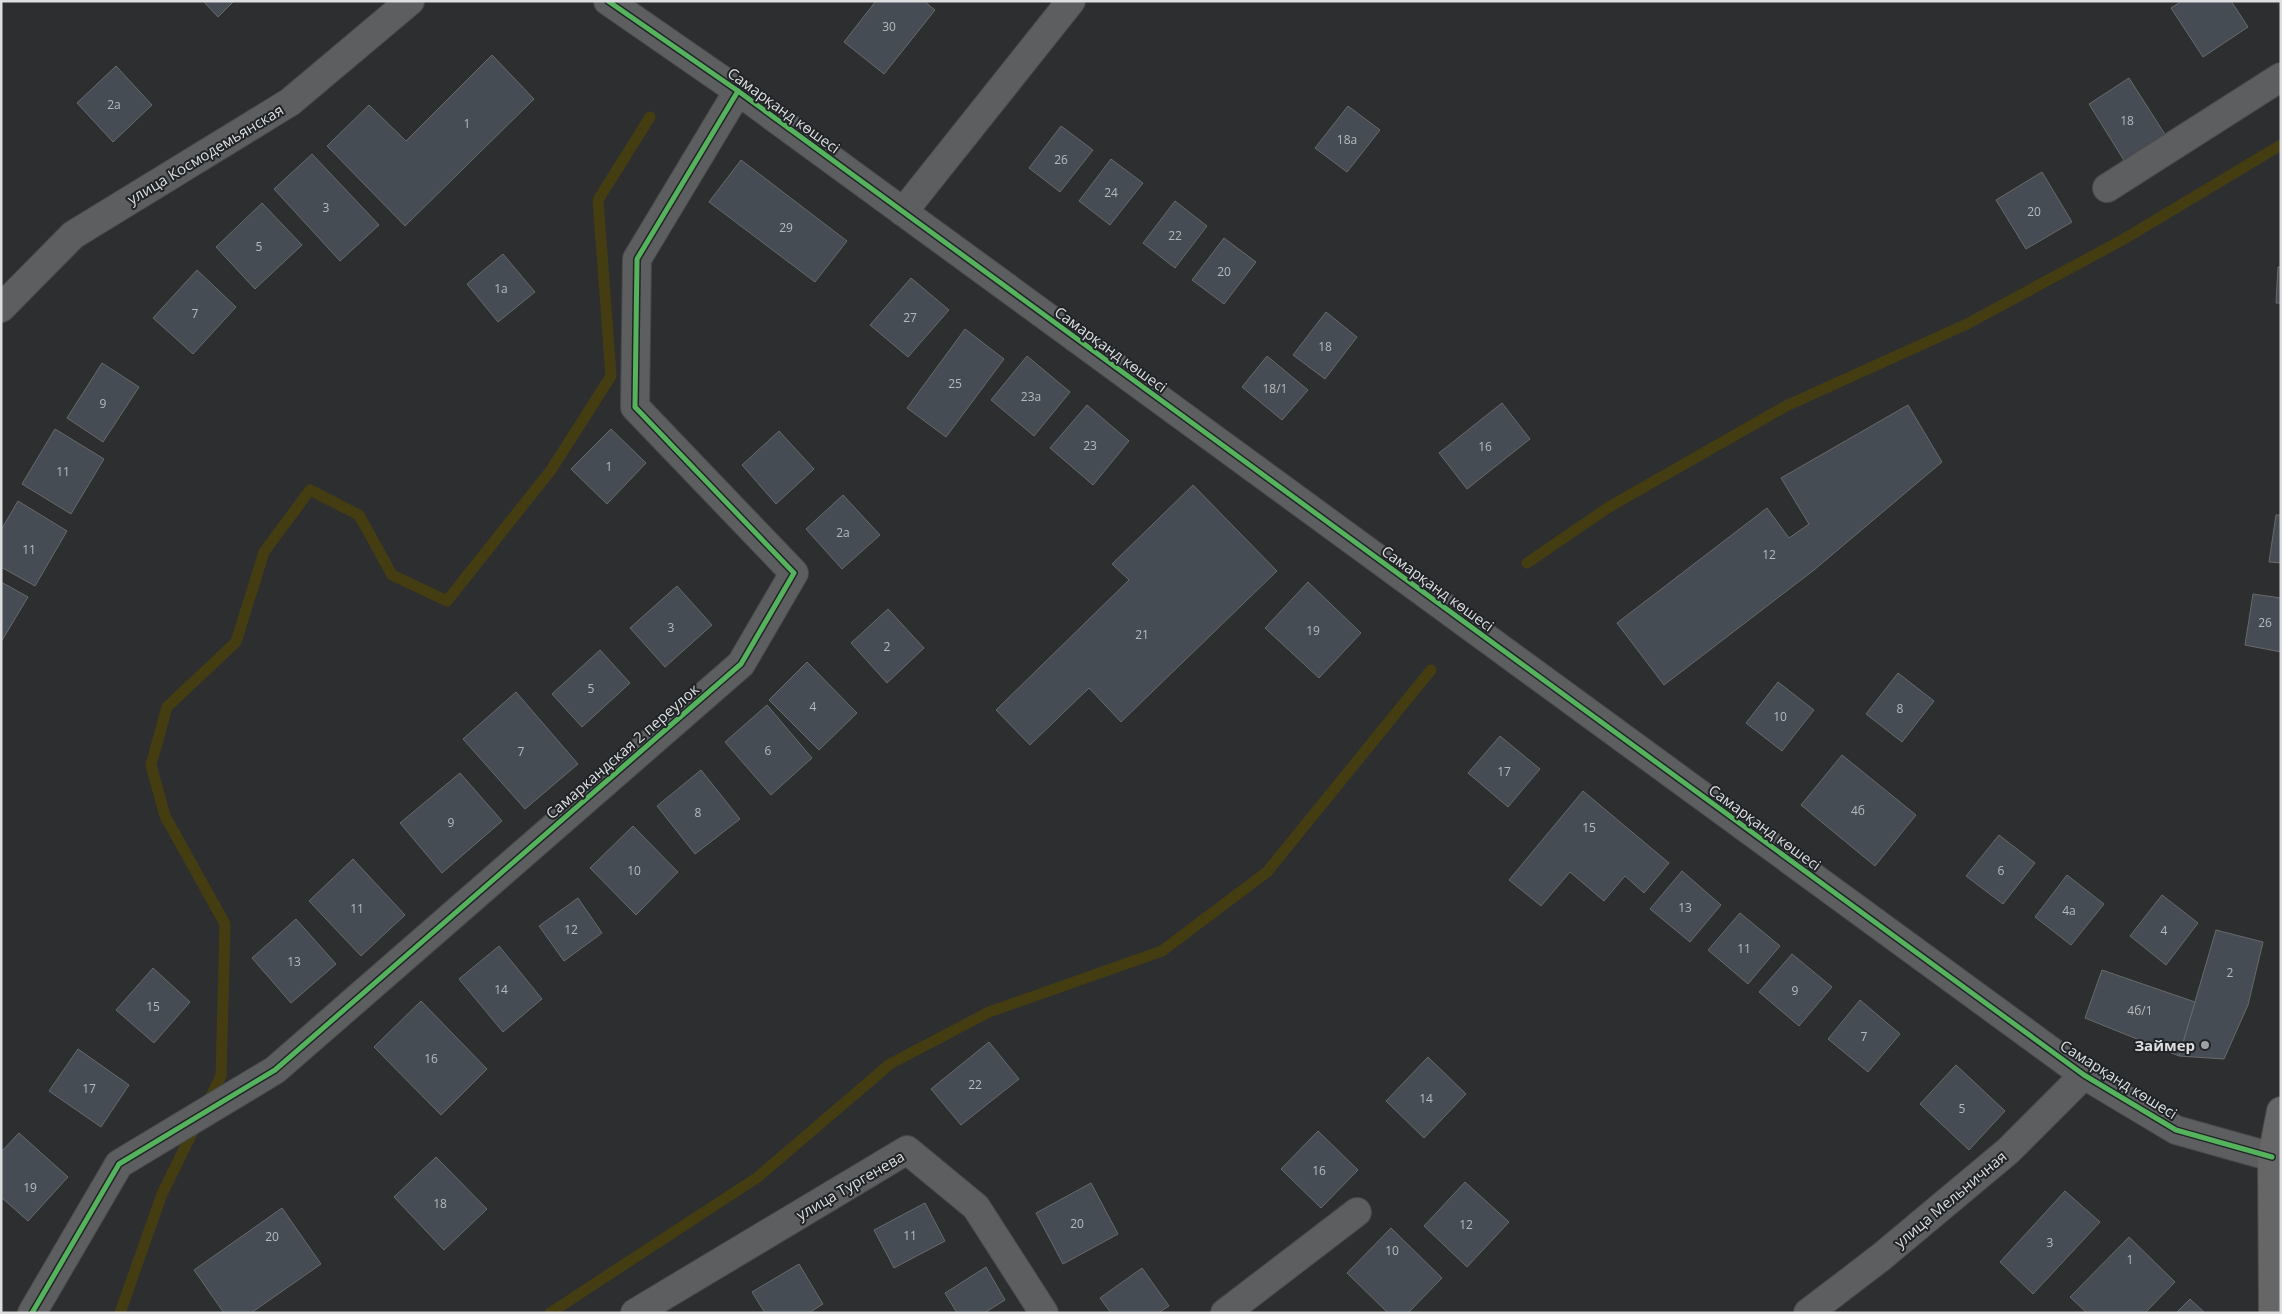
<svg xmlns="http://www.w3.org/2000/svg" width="2282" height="1314" viewBox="0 0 2282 1314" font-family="'Open Sans',sans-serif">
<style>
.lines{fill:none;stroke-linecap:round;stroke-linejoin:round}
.stream{stroke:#453d12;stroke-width:11}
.building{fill:#454c54;stroke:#686a6b}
.minor-casing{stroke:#494a4b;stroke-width:30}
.major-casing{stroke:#494a4b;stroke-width:30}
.minor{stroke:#5c5e5f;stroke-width:28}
.major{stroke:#666667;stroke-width:28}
.cycleway-casing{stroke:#212427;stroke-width:8}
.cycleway{stroke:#56b35d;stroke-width:5}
.poi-dot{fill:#9ea0a2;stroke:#212427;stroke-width:2}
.labels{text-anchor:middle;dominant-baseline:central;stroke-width:4;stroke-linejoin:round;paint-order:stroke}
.number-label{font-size:12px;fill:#b6babd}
.street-label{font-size:15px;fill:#dcdee0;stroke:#212427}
.poi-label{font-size:15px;font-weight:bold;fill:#dcdee0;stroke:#212427;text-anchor:end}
</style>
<rect width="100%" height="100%" fill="#2c2e30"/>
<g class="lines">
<g class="stream">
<polyline points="1527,563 1609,507 1786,406 1967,324 2124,239 2281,145"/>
<polyline points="207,1104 221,1076 225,924 165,816 151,765 167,707 236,642 264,552 310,490 359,515 392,575 447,601 551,470 611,376 598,200 650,117"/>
<polyline points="120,1313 162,1194 197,1123"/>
<polyline points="550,1313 758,1177 890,1064 989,1012 1162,951 1267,872 1431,670"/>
</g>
</g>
<g class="building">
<polygon points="203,1 234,1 218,17"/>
<polygon points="876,1 924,1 935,10 884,74 844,42"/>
<polygon points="2182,1 2231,1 2248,27 2203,57 2171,8"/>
<polygon points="492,55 534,99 405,226 327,146 369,105 406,141"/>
<polygon points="116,66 152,105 113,142 77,103"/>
<polygon points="2129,78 2166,136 2125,162 2089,104"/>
<polygon points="1348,106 1380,130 1347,172 1315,148"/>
<polygon points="1061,126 1093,150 1060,192 1029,168"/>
<polygon points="312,154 379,225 340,261 274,189"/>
<polygon points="1111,159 1143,183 1110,225 1079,201"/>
<polygon points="741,160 847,241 815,282 709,202"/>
<polygon points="2042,172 2072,222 2026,249 1996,200"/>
<polygon points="1175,201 1207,226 1175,268 1143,243"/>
<polygon points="262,203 302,245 255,289 216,247"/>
<polygon points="1224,238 1256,262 1224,304 1192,280"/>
<polygon points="503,254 535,292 498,322 467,284"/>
<polygon points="2278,267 2281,267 2281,303 2276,303"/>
<polygon points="197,270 236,307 193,354 153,318"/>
<polygon points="911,278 949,310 908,357 870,325"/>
<polygon points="1326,312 1357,337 1325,379 1293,355"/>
<polygon points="965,329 1004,359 946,437 907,408"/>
<polygon points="1027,356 1070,392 1034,436 991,400"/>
<polygon points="1267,356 1308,390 1282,420 1242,387"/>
<polygon points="102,363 139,387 103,442 67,418"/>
<polygon points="1502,403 1530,439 1467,489 1439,453"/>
<polygon points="1087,405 1129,441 1093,485 1050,448"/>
<polygon points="1908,405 1942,462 1814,570 1664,685 1617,623 1767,508 1789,538 1809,524 1781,478"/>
<polygon points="55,429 104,459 71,514 22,484"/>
<polygon points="611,429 646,463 607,504 571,469"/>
<polygon points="779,431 814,469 776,504 742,465"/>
<polygon points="1193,485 1277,571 1121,722 1089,688 1030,745 996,710 1129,580 1112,564"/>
<polygon points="843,495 880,535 842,569 806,529"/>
<polygon points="18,501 67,531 35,586 1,567 1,530"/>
<polygon points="2276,515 2281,515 2281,563 2269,562"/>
<polygon points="1,582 28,597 1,642"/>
<polygon points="1308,582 1361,633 1319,678 1265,628"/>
<polygon points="677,586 712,625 665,667 630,628"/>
<polygon points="2253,594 2281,598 2281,652 2245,645"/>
<polygon points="888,609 924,648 887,683 851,643"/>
<polygon points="600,650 630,683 582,727 552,694"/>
<polygon points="807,662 857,713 819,750 769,700"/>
<polygon points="1898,673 1934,701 1902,742 1866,714"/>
<polygon points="1778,682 1814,710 1782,751 1746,723"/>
<polygon points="516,692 578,764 525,809 463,739"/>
<polygon points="767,705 812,758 771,795 725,742"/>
<polygon points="1500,736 1540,769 1508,807 1468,773"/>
<polygon points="1842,755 1916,815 1875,866 1801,805"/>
<polygon points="701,770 740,819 695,854 657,806"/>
<polygon points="460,773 502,821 442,873 400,823"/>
<polygon points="1583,791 1669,863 1644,893 1625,876 1604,901 1570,872 1541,906 1509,880"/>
<polygon points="633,826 678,872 636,915 590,868"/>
<polygon points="1999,835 2035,863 2003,904 1966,876"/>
<polygon points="353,859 405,915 361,956 309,901"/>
<polygon points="1682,871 1721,905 1690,942 1650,909"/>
<polygon points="2067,875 2104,904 2071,945 2035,917"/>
<polygon points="2162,895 2198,923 2166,965 2130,936"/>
<polygon points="578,898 602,933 564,961 539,926"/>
<polygon points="1740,913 1780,946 1748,984 1708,950"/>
<polygon points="296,919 336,964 291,1003 252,958"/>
<polygon points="2216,930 2263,942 2248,1005 2224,1059 2179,1056"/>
<polygon points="499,946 542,999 503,1032 459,979"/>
<polygon points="1792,954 1832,987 1799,1026 1759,992"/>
<polygon points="153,968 190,1002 154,1043 116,1010"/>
<polygon points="2102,970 2195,1002 2179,1056 2085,1018"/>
<polygon points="1860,1000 1900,1034 1868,1072 1828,1039"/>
<polygon points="421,1001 487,1069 441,1115 374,1047"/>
<polygon points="989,1042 1019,1079 961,1125 931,1089"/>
<polygon points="78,1049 129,1085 101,1127 49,1091"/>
<polygon points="1428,1057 1466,1094 1424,1138 1386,1101"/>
<polygon points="1956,1065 2005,1111 1969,1150 1920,1104"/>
<polygon points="1318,1131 1358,1170 1321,1208 1281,1169"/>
<polygon points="19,1133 68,1177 28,1221 1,1197 1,1152"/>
<polygon points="436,1157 487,1209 444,1250 394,1197"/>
<polygon points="1465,1182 1509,1222 1467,1267 1424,1226"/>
<polygon points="1091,1183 1118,1234 1063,1264 1036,1213"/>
<polygon points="2065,1191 2100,1222 2033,1294 2000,1262"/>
<polygon points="925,1203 945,1241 894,1268 874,1230"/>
<polygon points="282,1208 321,1264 251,1313 224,1313 194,1270"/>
<polygon points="1391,1228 1442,1278 1408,1313 1388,1313 1347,1273"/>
<polygon points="2129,1237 2175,1282 2145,1313 2087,1313 2070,1297"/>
<polygon points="799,1264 823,1304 809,1313 765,1313 752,1292"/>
<polygon points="986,1267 1005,1300 984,1313 957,1313 945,1293"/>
<polygon points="1142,1268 1169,1306 1158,1313 1111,1313 1100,1298"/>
<polygon points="2190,1299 2205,1313 2176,1313"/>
</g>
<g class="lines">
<g class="minor-casing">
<g id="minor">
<polyline points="608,1 738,91 2084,1075 2176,1130 2272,1157"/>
<polyline points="2107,188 2281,77"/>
<polyline points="903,212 1071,1"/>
<polyline points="1,308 73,235 290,102 410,1"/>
<polyline points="32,1313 119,1164 275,1070 741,664 794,573 635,407 637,259 738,91"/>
<polyline points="635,1313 907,1150 976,1207 1044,1313"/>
<polyline points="1225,1313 1357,1212"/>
<polyline points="1808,1313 1880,1258 2008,1151 2084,1075"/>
</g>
</g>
<g class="major-casing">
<polyline id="major" points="2273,1313 2272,1157 2281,1111"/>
</g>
<use href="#minor" class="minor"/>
<use href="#major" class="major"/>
<g class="cycleway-casing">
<g id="cycleway">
<polyline points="608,1 738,91 2084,1075 2176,1130 2272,1157"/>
<polyline points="32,1313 119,1164 275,1070 741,664 794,573 635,407 637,259 738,91"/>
</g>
</g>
<use href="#cycleway" class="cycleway"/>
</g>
<circle class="poi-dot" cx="2205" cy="1045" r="5"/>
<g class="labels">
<g class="number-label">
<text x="889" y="26">30</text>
<text x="114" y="104">2а</text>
<text x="2127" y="120">18</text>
<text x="467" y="123">1</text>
<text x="1347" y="139">18а</text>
<text x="1061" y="159">26</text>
<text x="1111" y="192">24</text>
<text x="326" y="207">3</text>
<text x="2034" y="211">20</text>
<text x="786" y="227">29</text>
<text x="1175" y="235">22</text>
<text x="259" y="246">5</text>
<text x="1224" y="271">20</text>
<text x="501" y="288">1а</text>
<text x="195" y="313">7</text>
<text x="910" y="317">27</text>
<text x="1325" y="346">18</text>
<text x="955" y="383">25</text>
<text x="1275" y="388">18/1</text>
<text x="1031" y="396">23а</text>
<text x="103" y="403">9</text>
<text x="1090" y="445">23</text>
<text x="1485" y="446">16</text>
<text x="609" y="466">1</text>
<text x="63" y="471">11</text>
<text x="843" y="532">2а</text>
<text x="29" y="549">11</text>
<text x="1769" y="554">12</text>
<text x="2265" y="622">26</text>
<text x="671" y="627">3</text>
<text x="1313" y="630">19</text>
<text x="1142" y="634">21</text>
<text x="887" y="646">2</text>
<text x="591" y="688">5</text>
<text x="813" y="706">4</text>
<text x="1900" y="708">8</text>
<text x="1780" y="716">10</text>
<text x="768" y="750">6</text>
<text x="521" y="751">7</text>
<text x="1504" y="771">17</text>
<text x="1858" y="810">4б</text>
<text x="698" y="812">8</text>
<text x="451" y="822">9</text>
<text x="1589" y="827">15</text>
<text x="634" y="870">10</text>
<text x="2001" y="870">6</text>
<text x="1685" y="907">13</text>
<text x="357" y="908">11</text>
<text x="2069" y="910">4а</text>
<text x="571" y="929">12</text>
<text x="2164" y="930">4</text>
<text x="1744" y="948">11</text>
<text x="294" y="961">13</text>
<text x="2230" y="972">2</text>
<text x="501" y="989">14</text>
<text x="1795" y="990">9</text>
<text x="153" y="1006">15</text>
<text x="2140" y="1010">4б/1</text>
<text x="1864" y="1036">7</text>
<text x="431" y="1058">16</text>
<text x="975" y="1084">22</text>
<text x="89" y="1088">17</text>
<text x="1426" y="1098">14</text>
<text x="1962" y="1108">5</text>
<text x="1319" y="1170">16</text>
<text x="30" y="1187">19</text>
<text x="440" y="1203">18</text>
<text x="1077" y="1223">20</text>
<text x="1466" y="1224">12</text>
<text x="910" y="1235">11</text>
<text x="272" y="1236">20</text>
<text x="2050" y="1242">3</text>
<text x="1392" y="1250">10</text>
<text x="2130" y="1259">1</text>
</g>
<g class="street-label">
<text transform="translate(784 110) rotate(36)">Самарқанд көшесі</text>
<text transform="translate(205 154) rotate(-31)">улица Космодемьянская</text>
<text transform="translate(1111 349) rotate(36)">Самарқанд көшесі</text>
<text transform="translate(1438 588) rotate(36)">Самарқанд көшесі</text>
<text transform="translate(622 751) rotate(-41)">Самаркандская 2 переулок</text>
<text transform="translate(1765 827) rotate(36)">Самарқанд көшесі</text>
<text transform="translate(2119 1079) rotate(32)">Самарқанд көшесі</text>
<text transform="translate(850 1185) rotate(-30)">улица Тургенева</text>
<text transform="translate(1950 1199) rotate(-40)">улица Мельничная</text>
</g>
<g class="poi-label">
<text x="2195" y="1045">Займер</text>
</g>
</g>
<rect width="2282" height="1314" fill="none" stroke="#dcdee0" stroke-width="5"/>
</svg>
